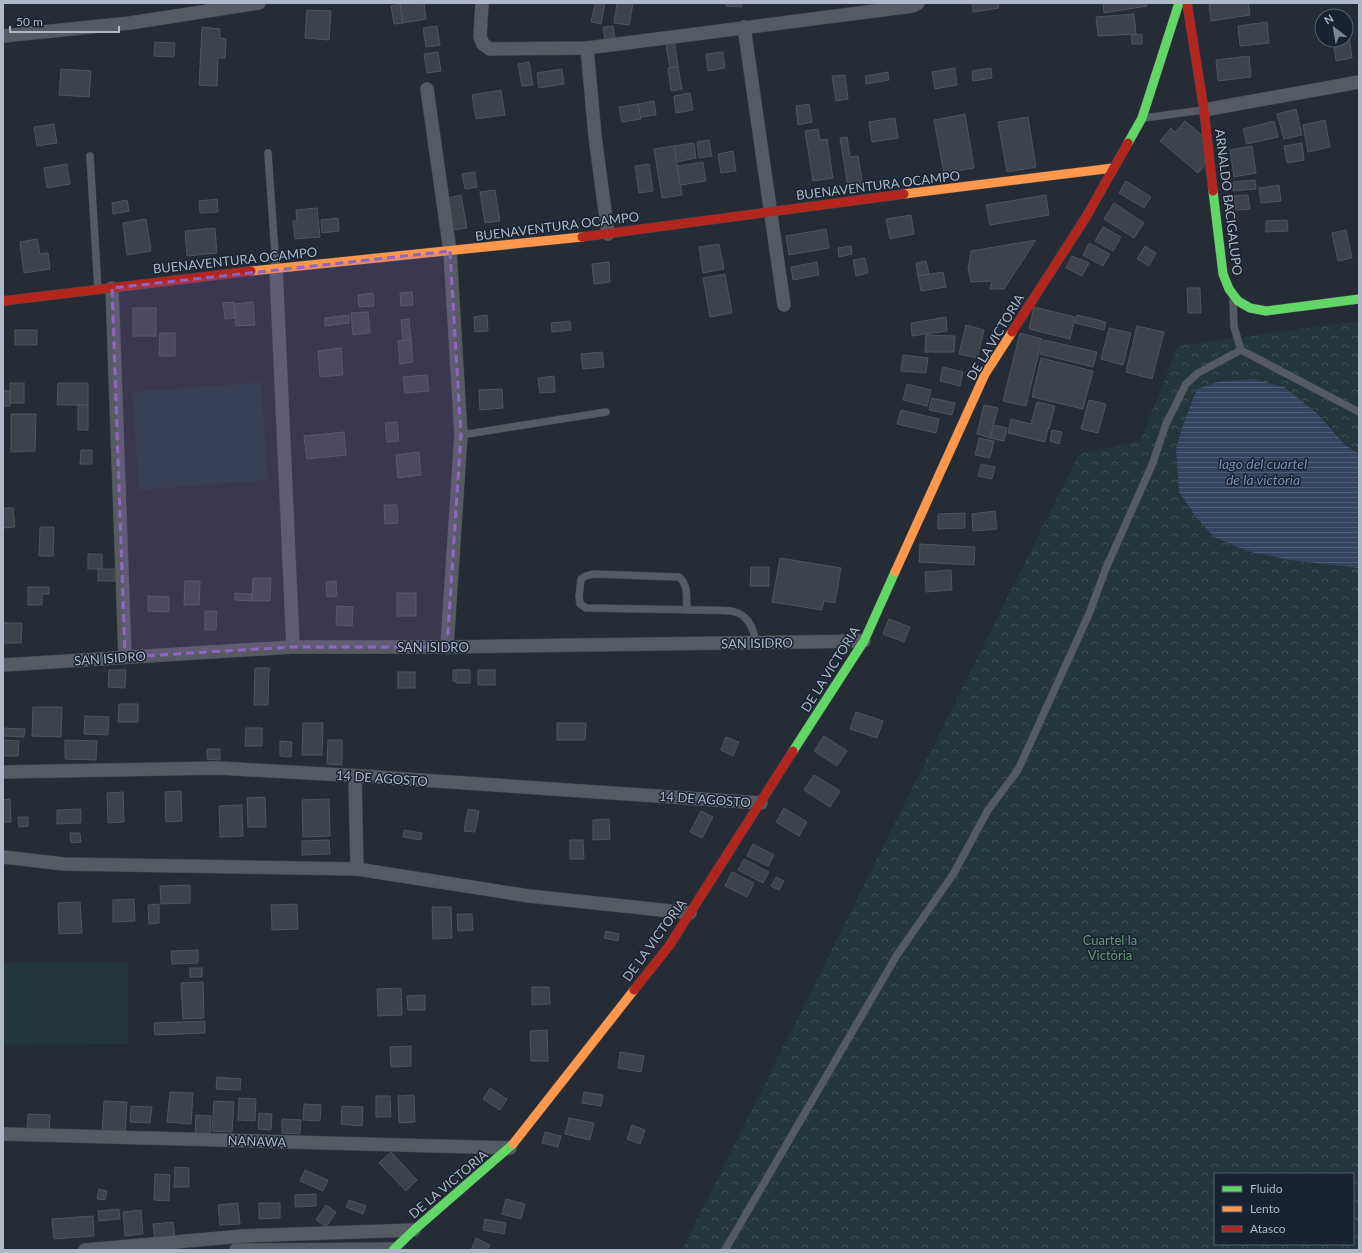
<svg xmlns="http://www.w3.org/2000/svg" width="1362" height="1253" viewBox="0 0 1362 1253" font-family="Lato,sans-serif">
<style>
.forest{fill:url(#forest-crowns);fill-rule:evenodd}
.pitch{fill:#23363b}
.water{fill:url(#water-rules)}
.building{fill:#3e434b;stroke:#4e545d}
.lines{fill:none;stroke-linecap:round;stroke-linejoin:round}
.lane-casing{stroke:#42474e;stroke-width:8}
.street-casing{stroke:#42474e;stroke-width:14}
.fast-casing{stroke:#42474e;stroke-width:10}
.slow-casing{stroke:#42474e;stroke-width:10}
.jam-casing{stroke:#42474e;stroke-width:10}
.lane{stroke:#565b63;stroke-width:7}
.street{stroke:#565b63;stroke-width:13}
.fast{stroke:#63d668;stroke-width:9}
.slow{stroke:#ff974d;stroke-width:9}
.jam{stroke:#b3261e;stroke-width:9}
.marked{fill:#9064c2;fill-opacity:0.2;stroke:#9064c2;stroke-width:3;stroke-dasharray:8 5;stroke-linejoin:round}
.labels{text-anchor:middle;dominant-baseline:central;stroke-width:3;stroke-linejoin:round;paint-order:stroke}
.street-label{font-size:13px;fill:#afb8c7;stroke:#192230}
.park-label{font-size:13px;fill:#659a72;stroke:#192230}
.water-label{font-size:14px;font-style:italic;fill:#748db2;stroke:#192230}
</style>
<defs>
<pattern id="forest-crowns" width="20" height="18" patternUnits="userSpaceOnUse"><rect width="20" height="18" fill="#23363b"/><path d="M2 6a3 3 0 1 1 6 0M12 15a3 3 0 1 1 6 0" fill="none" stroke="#405156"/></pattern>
<pattern id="water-rules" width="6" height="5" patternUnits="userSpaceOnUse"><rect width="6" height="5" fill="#314460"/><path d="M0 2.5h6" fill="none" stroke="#4c5d75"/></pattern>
</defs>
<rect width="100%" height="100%" fill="#262c35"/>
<path class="forest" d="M1359,321v929h-677l397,-796 61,-13 38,-95zM1215,1174h138v70h-138z"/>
<g class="pitch">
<polygon points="261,382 268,480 139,490 132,392"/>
<polygon points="3,962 128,962 128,1044 3,1045"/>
</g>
<polygon class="water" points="1253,379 1284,387 1317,413 1344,444 1359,454 1359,568 1290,560 1247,551 1214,537 1195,516 1179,492 1176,450 1182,427 1197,389 1217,382"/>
<g class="building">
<polygon points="405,3 424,3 426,19 403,23 400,4"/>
<polygon points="595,3 605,3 601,24 591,22"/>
<polygon points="617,3 633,3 629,25 614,23"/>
<polygon points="726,3 742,3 742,7 726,6"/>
<polygon points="972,3 998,3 999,8 973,12"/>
<polygon points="1103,3 1147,3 1147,6 1104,13"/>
<polygon points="1218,3 1248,3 1250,15 1211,21 1209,4"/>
<polygon points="400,4 403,23 394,24 391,6"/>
<polygon points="307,10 331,11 329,40 305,38"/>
<polygon points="1134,14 1136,34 1098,36 1096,17"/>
<polygon points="1267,22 1269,43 1240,46 1238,26"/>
<polygon points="437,26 440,45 426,47 423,28"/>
<polygon points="613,26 615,38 605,39 603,27"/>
<polygon points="202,27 220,29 220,38 226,39 225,58 218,58 217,86 199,85"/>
<polygon points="1142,34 1142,44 1132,44 1131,35"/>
<polygon points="1349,35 1352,58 1336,61 1333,40 1346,40 1346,36"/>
<polygon points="674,38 678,67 670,68 665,39"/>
<polygon points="155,42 175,43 174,57 154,56"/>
<polygon points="438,52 441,71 427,73 424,54"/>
<polygon points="723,52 725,68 708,71 706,54"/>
<polygon points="1249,56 1251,77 1218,81 1216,60"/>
<polygon points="529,62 533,85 522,86 518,64"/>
<polygon points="678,67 682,89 671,91 668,68"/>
<polygon points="955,68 957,85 935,89 932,72"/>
<polygon points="991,68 992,78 973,81 972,71"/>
<polygon points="61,69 91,71 89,97 59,95"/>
<polygon points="562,69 564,84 539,88 537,73"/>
<polygon points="888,72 889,80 866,84 865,76"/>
<polygon points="845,75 848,99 836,101 832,76"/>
<polygon points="501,90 505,115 476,119 472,95"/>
<polygon points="690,93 693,110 676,113 674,96"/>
<polygon points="654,101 656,115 640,117 638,104"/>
<polygon points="638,104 641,119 622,122 619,107"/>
<polygon points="809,104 812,122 798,125 796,106"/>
<polygon points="1296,109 1302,135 1284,139 1277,114"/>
<polygon points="965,114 974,168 944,173 934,120"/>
<polygon points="1028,117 1036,167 1007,172 998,122"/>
<polygon points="895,118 898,138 872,142 869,122"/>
<polygon points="1325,120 1330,147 1308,152 1303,125"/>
<polygon points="1185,121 1203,136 1207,163 1198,173 1160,141 1171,128 1175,132"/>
<polygon points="1274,121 1278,137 1247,144 1243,129"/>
<polygon points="54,124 57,143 37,146 34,127"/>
<polygon points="818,129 820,140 827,139 833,178 813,181 805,131"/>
<polygon points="847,137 850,157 858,156 863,186 848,188 840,138"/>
<polygon points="709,140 712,156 699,158 697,142"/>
<polygon points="694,143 696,158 676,162 674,146"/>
<polygon points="1302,143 1304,160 1287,163 1284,146"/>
<polygon points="674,146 682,195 662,198 654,149"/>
<polygon points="1252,146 1256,173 1234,177 1230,150"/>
<polygon points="733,151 736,171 721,173 718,154"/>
<polygon points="703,162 706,181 680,185 677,166"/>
<polygon points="67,164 70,184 47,188 44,168"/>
<polygon points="649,164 653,191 639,193 635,166"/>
<polygon points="475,172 477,187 465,189 462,174"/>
<polygon points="1255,180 1256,189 1233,191 1233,182"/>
<polygon points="1126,181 1151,197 1144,208 1119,193"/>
<polygon points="1279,185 1281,201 1261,203 1259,188"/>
<polygon points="495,190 500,221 485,223 480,192"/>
<polygon points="461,195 467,228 453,230 448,198"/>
<polygon points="1046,195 1049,215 990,225 986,205"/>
<polygon points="1248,195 1250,209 1236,210 1234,196"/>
<polygon points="217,199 218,212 200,213 199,201"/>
<polygon points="127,200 129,211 113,214 112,203"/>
<polygon points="1114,203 1144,223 1134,238 1104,219"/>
<polygon points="317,208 320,237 295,239 293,221 297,221 296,210"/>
<polygon points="911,215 914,234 890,239 886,219"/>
<polygon points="338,218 339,231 322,233 321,220"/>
<polygon points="146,219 151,251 127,255 123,223"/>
<polygon points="1287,220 1288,231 1266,232 1266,221"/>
<polygon points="1103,227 1121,237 1113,251 1095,241"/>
<polygon points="215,228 217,253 187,256 185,231"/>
<polygon points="826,229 829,248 789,255 786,236"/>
<polygon points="1346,230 1352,258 1338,261 1332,233"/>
<polygon points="37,239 40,254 48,253 50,269 24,273 20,242"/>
<polygon points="1036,240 1004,289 990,289 992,281 971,282 968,269 971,251"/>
<polygon points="1089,243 1110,254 1103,266 1083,255"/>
<polygon points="719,244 724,269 703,273 699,247"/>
<polygon points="851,246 852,254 839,257 838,248"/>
<polygon points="1145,246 1156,253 1149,266 1137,259"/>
<polygon points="1072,256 1089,263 1082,276 1066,268"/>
<polygon points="865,258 868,273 856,276 853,260"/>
<polygon points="926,261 929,274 918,276 916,263"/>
<polygon points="609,262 610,282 594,284 592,264"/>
<polygon points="817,262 819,275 793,280 791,267"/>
<polygon points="943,272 946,287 921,291 918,276"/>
<polygon points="725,274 732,313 710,317 703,278"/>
<polygon points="1187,288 1200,288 1201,313 1188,313"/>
<polygon points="412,292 413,305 401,306 400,293"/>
<polygon points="373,293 374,306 359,307 358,295"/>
<polygon points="234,302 235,318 225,319 223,303"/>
<polygon points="253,302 255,325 236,326 234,304"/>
<polygon points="1034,307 1075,317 1070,339 1029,329"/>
<rect x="133" y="308" width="23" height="28"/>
<polygon points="368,312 370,333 353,335 351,313"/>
<polygon points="349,315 349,323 325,326 325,318"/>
<polygon points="487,315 488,331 475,332 474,317"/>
<polygon points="1077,315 1106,322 1104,330 1075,323"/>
<polygon points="946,317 947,331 912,336 911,323"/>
<polygon points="409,319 411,340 403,341 401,320"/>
<polygon points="570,321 571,330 552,332 551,323"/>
<polygon points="966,325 984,330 977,358 959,354"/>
<polygon points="1137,326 1164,332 1152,379 1126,372"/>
<polygon points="1109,328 1131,333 1123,365 1101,359"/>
<rect x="15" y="330" width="22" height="15"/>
<polygon points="160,333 175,333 175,356 159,356"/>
<polygon points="1020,333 1042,339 1026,406 1003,401"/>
<polygon points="926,335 955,336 954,352 925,352"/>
<polygon points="411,340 413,362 400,364 398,341"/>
<polygon points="1044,340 1097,352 1093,367 1040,354"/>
<polygon points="341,348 343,375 320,377 318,351"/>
<polygon points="602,352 604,367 583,369 581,354"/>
<polygon points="903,355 928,358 926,373 901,371"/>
<polygon points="1041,358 1093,371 1083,409 1032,397"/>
<polygon points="943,367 963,372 960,386 940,381"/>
<polygon points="427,375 429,391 405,393 403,377"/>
<polygon points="554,376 555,392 540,393 538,378"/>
<rect x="10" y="383" width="14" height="20"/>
<polygon points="58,383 88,383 88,405 57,405"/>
<polygon points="907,384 931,390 927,406 903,400"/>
<polygon points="502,389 503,408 480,410 479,390"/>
<rect x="3" y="391" width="7" height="15"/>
<polygon points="932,398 955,403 952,415 929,410"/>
<polygon points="1089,400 1106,404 1098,433 1081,429"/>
<polygon points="1037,402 1055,406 1049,429 1048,428 1045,442 1008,433 1011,419 1031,424"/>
<rect x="78" y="405" width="10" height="25"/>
<polygon points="984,405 998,408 990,438 977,434"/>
<polygon points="901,410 939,419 936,433 897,424"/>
<polygon points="11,414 36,414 35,451 11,452"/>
<polygon points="397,422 399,441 387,442 385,423"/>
<polygon points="994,425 1007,428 1004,441 990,438"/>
<polygon points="1052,430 1062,432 1059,444 1050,441"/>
<polygon points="344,432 346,455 307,459 304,436"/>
<polygon points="979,438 994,441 990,458 975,455"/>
<polygon points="81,450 92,450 92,464 80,464"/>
<polygon points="419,452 421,475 398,478 396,455"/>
<polygon points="981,464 995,467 992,479 978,476"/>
<polygon points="384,505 397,505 398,523 385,524"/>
<polygon points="3,508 13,508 15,527 3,528"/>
<polygon points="995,511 997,529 973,531 972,514"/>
<polygon points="965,513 965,528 938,529 938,514"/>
<polygon points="40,527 54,527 53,556 39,556"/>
<polygon points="920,544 975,547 974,565 919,562"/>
<rect x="88" y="554" width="14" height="15"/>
<polygon points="780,558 841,568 835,603 824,601 822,610 772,602"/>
<polygon points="751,567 769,567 769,586 750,586"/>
<rect x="98" y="569" width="17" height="12"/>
<polygon points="951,570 952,590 926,592 925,572"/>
<polygon points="253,578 271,578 270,601 252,601"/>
<polygon points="185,581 200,581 199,605 184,605"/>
<polygon points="336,581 337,596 327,597 326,582"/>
<polygon points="28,587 49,587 49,594 42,594 42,605 28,605"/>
<polygon points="235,593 252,594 252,601 235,600"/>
<rect x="397" y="593" width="19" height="23"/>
<polygon points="148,596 169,597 169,612 148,611"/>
<polygon points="337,606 353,607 352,626 336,625"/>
<polygon points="205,611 217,611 216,630 205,630"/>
<polygon points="889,619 910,627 904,642 883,634"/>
<polygon points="3,623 22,623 21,643 3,643"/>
<polygon points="255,668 269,668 268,705 254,705"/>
<polygon points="109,670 126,670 125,688 108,687"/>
<polygon points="453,670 468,670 467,682 453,681"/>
<rect x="456" y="670" width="14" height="13"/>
<rect x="478" y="670" width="17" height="15"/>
<rect x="398" y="672" width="17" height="16"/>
<polygon points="119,704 138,704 138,722 118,722"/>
<polygon points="33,707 62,707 61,737 32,736"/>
<polygon points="856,712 883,721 877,738 850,729"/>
<polygon points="85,716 109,717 108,735 84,734"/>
<polygon points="303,723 323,723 322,755 302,755"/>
<polygon points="557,723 586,723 585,740 557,740"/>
<polygon points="3,728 25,729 24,737 3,736"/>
<polygon points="246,728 262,728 262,746 245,746"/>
<polygon points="824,736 847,751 837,766 814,751"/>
<polygon points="726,737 739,742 733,756 721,750"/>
<polygon points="3,740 19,741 18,756 3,756"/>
<polygon points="65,740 97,741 96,760 65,759"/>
<polygon points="328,740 342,740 342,765 327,764"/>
<polygon points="280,741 292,742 291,757 280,756"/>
<polygon points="207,749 220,749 220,760 207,759"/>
<polygon points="814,775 840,791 830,807 804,790"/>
<polygon points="181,791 182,821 166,822 165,792"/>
<polygon points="123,792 124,822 108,823 107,793"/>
<polygon points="265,797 266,827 248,827 247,798"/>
<polygon points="10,799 11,822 3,822 3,800"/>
<polygon points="329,799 330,836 303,837 302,800"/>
<polygon points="242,805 243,836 220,837 219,806"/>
<polygon points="784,808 807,822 799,836 776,822"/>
<polygon points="81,809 81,823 57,824 57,810"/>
<polygon points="468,809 479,811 475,832 464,831"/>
<polygon points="701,811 713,817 702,838 690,832"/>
<polygon points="18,817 28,817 28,826 19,827"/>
<polygon points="609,819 610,839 593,840 593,820"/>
<polygon points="404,830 422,833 421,840 403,837"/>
<polygon points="70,833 80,833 81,842 71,843"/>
<polygon points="329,840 330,854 302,855 302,841"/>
<polygon points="570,840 583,840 584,859 570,859"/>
<polygon points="753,844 774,855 768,866 747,856"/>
<polygon points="744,859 769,872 763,883 738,870"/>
<polygon points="732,872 754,883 747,897 725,886"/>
<polygon points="776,877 784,881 779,890 771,886"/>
<polygon points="190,885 190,903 161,904 160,886"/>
<polygon points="134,899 135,921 113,922 113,900"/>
<polygon points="80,902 82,933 59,934 58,903"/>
<polygon points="159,904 159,923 149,924 148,905"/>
<polygon points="297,904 298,929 272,930 271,905"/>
<polygon points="432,907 451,907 452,938 433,939"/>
<polygon points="457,914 472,914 473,930 458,931"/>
<polygon points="606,931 619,934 618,941 604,938"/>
<polygon points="198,950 198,963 172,964 171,951"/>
<rect x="190" y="968" width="12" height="9"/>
<polygon points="203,982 204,1018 183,1019 181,983"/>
<polygon points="532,987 549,987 550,1004 532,1005"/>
<polygon points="401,988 402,1015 378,1016 377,989"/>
<polygon points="425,995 425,1010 408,1010 407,996"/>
<polygon points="205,1021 205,1033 155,1035 154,1023"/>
<polygon points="547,1030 548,1061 531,1061 530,1031"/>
<polygon points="411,1046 411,1066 391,1067 390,1047"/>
<polygon points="620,1052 644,1056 641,1072 618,1068"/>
<polygon points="217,1077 241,1079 240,1090 216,1089"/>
<polygon points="490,1088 507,1099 500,1110 483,1099"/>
<polygon points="170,1092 193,1093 191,1124 167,1122"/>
<polygon points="584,1092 603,1095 601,1106 582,1103"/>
<polygon points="414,1095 415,1122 399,1123 398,1096"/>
<polygon points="376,1096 390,1096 391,1117 376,1117"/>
<polygon points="239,1098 256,1099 255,1121 238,1120"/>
<polygon points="104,1101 127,1102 125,1134 102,1132"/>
<polygon points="214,1101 234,1102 232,1132 212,1131"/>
<polygon points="304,1104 321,1105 320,1121 303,1120"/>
<polygon points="131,1106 152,1107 150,1123 130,1122"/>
<polygon points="342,1106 363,1107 362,1126 341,1124"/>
<polygon points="259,1113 272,1114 271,1130 258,1129"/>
<polygon points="28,1114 50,1115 49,1132 27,1131"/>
<polygon points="196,1115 211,1116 210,1136 195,1135"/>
<polygon points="569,1118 594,1123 590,1140 565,1134"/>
<polygon points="282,1119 301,1120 300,1134 282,1133"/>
<polygon points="632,1125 645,1130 640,1144 627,1139"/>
<polygon points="545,1132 561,1136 558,1147 542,1143"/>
<polygon points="391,1152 417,1180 406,1191 379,1163"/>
<polygon points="175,1167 189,1168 189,1187 174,1187"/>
<polygon points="305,1170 328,1180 323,1191 300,1181"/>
<polygon points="155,1174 170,1175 169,1201 154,1200"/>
<polygon points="99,1189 107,1191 105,1200 97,1199"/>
<polygon points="316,1194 316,1206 295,1207 295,1195"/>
<polygon points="506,1199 525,1204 521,1219 502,1214"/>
<polygon points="349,1200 366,1206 363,1214 346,1207"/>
<polygon points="238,1203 240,1224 220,1225 218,1205"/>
<polygon points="259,1203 280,1203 280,1218 259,1219"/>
<polygon points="326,1205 336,1212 326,1227 316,1220"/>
<polygon points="119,1209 120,1219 99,1221 98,1211"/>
<polygon points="141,1210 143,1234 125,1236 123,1212"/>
<polygon points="93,1216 94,1236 54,1239 52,1219"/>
<polygon points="485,1219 506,1223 504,1234 483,1230"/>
<polygon points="173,1222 175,1238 155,1240 153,1224"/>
<polygon points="476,1238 490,1245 487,1250 471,1250"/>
</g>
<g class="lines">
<g class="lane-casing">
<g id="lane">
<polyline points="1144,118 1203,110"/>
<polyline points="268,153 276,268"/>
<polyline points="90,156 98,290"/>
<polyline points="1241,350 1359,412"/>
<polyline points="461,435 606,412"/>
<path d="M687,610c-1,-12 2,-25 -8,-33l-86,-3 -7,2 -5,3 -2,18 1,7 6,4c38,1 77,1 116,2 9,1 24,-1 33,2 14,4 19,18 21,31"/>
<polyline points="725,1250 897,955 954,873 988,810 1018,770 1089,614 1106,568 1152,465 1166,424 1186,384 1198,373 1241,350 1234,327 1233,301"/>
</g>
</g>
<g class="street-casing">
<g id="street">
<polyline points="482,3 480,37 483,44 490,49 587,48 913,6 918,3"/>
<polyline points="744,27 784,305"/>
<polyline points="3,36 130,23 259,3"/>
<polyline points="587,48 595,136 608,234"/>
<polyline points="427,89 450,251 461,435 447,647"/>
<polyline points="1204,110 1359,82"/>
<polyline points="276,268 293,647"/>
<polyline points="112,288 125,657"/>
<polyline points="3,665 293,647 447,647 864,641"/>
<polyline points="3,772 218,768 361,776 761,803"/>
<polyline points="355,776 357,869"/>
<polyline points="3,857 64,864 357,869 529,896 690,913"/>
<polyline points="3,1134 510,1148"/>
<polyline points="85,1250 243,1236 414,1230"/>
<polyline points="236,1250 394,1249"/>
</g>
</g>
<g class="fast-casing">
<g id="fast">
<polyline points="1128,143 1142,118 1179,3"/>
<polyline points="1213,191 1223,274 1229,289 1238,301 1250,308 1266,311 1359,299"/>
<polyline points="793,751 864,641 895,572"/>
<polyline points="393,1250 414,1230 513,1144"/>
</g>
</g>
<g class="slow-casing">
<g id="slow">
<polyline points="904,194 1113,168"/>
<polyline points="251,271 582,237"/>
<polyline points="895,572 985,374 1012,332"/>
<polyline points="513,1144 634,990"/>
</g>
</g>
<g class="jam-casing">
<g id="jam">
<polyline points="1187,3 1204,110 1213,191"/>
<polyline points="582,237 904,194"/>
<polyline points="3,301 251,271"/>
<polyline points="1012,332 1086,217 1128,143"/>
<polyline points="634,990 669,946 793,751"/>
</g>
</g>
<use href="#lane" class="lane"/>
<use href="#street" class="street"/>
<use href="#fast" class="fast"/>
<use href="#slow" class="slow"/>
<use href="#jam" class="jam"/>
</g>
<path class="marked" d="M450,251l11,184 -14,212h-154l-168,10 -13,-369z"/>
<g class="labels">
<g class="street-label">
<text transform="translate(878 185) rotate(-7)">BUENAVENTURA OCAMPO</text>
<text transform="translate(1229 202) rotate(83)">ARNALDO BACIGALUPO</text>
<text transform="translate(557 226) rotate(-7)">BUENAVENTURA OCAMPO</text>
<text transform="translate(235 260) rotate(-6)">BUENAVENTURA OCAMPO</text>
<text transform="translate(995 337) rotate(-59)">DE LA VICTORIA</text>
<text transform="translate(757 643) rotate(-1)">SAN ISIDRO</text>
<text x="433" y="647">SAN ISIDRO</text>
<text transform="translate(110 658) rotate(-4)">SAN ISIDRO</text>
<text transform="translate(830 669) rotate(-58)">DE LA VICTORIA</text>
<text transform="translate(382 778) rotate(4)">14 DE AGOSTO</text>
<text transform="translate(705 799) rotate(4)">14 DE AGOSTO</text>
<text transform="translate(654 940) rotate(-54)">DE LA VICTORIA</text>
<text transform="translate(257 1141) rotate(2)">NANAWA</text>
<text transform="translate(448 1184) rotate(-40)">DE LA VICTORIA</text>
</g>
<g class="park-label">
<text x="1110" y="940">Cuartel la<tspan x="1110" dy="15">Victória</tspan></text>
</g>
<g class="water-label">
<text x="1263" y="463">lago del cuartel<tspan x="1263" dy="16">de la victoria</tspan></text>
</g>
</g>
<rect width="1362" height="1253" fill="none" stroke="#afb8c7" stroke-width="8"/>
<rect x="1214" y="1173" width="140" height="72" fill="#192230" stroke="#555e6c"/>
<rect x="1222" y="1186" width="20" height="6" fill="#63d668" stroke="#555e6c"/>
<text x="1250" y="1193" font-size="12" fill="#afb8c7">Fluido</text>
<rect x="1222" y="1206" width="20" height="6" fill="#ff974d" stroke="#555e6c"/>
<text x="1250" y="1213" font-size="12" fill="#afb8c7">Lento</text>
<rect x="1222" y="1226" width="20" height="6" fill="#b3261e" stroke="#555e6c"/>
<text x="1250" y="1233" font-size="12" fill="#afb8c7">Atasco</text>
<g transform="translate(1334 28) rotate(329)"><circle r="19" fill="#192230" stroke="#555e6c"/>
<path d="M0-3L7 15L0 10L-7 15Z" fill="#7f8794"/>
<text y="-6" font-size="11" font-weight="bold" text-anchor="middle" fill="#afb8c7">N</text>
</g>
<path d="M10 26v6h109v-6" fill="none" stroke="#afb8c7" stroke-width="2"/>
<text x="16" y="26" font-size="12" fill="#afb8c7" stroke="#192230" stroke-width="3" paint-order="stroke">50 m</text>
</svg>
